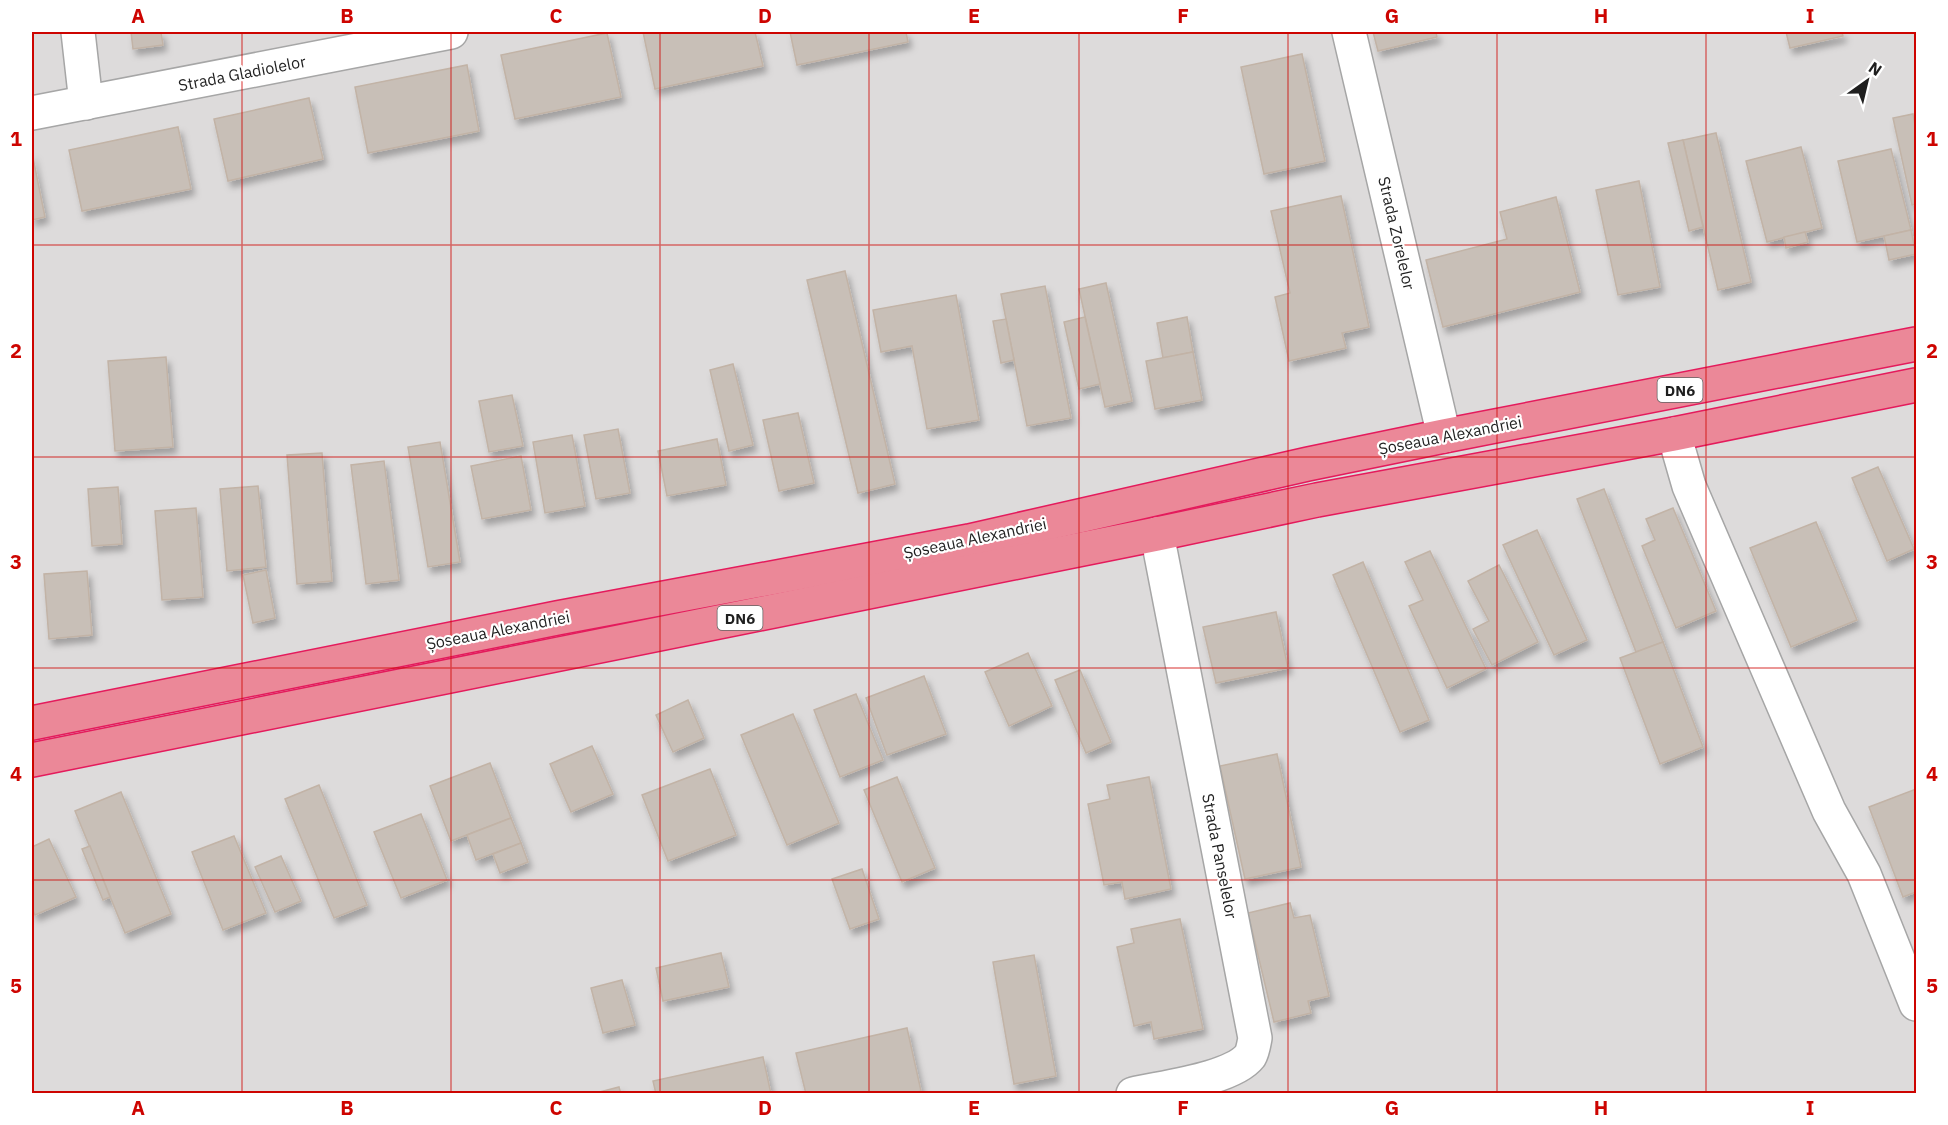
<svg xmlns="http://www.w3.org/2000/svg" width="1948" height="1125" viewBox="0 0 1948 1125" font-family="'IBM Plex Sans',sans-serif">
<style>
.residential{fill:#dddbdb}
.building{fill:#c8bfb7;stroke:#c2b3a6;stroke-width:1.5;filter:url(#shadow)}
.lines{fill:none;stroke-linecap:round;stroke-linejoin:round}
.street-casing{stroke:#a6a6a6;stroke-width:36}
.highway-casing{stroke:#e41b5c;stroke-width:36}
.street{stroke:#fff;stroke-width:33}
.highway{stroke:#eb8898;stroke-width:33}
.grid{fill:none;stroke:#cd0400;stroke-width:1.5;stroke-opacity:0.55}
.labels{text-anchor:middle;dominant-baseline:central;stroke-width:4.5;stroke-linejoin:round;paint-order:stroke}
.shield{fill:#fff;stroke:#626262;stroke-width:1.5}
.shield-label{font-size:15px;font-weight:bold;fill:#1f1f1f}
.street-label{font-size:16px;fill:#1f1f1f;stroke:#fff}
.neatline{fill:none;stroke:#cd0400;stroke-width:2}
.grid-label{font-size:20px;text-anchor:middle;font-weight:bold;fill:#cd0400}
</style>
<defs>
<filter id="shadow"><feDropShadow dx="3.5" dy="6" stdDeviation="3" flood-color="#0004"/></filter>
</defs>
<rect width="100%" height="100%" fill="#f0ece4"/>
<rect class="residential" x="32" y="32" width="1884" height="1061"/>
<g class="building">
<polygon points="131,32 161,32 163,45 133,49"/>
<polygon points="643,32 755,32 763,66 655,89"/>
<polygon points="790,32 906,32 908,42 797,65"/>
<polygon points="1373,32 1436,32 1437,37 1378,51"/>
<polygon points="1786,32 1842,32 1843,36 1790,48"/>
<polygon points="607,33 621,97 515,119 501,55"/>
<polygon points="1302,54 1325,161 1264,174 1241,67"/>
<polygon points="467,65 479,131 368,153 355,87"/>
<polygon points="309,98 323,159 228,181 214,119"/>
<polygon points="1913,114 1916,130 1916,204 1912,205 1893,118"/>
<polygon points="178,127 191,189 82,211 69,150"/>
<polygon points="1716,133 1751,282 1718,290 1683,140"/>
<polygon points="1683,140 1703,227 1689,231 1668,143"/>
<polygon points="1801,147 1822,228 1767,242 1746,161"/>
<polygon points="1891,149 1911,230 1857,242 1838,161"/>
<polygon points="32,153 45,217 32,220"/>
<polygon points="1639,181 1660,287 1618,295 1596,190"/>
<polygon points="1341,196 1369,327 1342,333 1346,348 1289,361 1275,297 1290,293 1271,211"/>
<polygon points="1556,197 1580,292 1443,327 1426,260 1507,239 1500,212"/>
<polygon points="1911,230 1916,254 1889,260 1884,236"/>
<polygon points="1805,232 1808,242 1786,248 1784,237"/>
<polygon points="845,271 895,484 858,493 807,280"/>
<polygon points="1106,283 1132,401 1105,407 1079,289"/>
<polygon points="1045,286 1071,418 1027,426 1001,294"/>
<polygon points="956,295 979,420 927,429 912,346 881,352 873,310"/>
<polygon points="1085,317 1100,384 1079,389 1064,322"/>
<polygon points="1187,317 1193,352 1163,358 1157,323"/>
<polygon points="1006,319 1014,360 1001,363 993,321"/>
<polygon points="1193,352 1202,400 1155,409 1146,361"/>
<polygon points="166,357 173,447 115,451 108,361"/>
<polygon points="733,364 753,445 729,451 710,370"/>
<polygon points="512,395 523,446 489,452 479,401"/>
<polygon points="798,413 814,483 779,491 763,420"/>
<polygon points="618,429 630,493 596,499 584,435"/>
<polygon points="572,435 585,506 545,513 533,442"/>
<polygon points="717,439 726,485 667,496 658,451"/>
<polygon points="440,442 460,562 428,567 408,447"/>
<polygon points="322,453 332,581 297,584 287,455"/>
<polygon points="521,456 531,510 482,519 471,466"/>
<polygon points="384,461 399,580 366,584 351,465"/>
<polygon points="1878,467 1914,549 1887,561 1852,478"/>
<polygon points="258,486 266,567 227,571 220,489"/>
<polygon points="118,487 122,544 92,546 88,489"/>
<polygon points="1604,489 1663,642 1636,652 1577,499"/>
<polygon points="196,508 203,597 162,600 155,511"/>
<polygon points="1673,508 1716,611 1676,628 1642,546 1655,540 1646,519"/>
<polygon points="1816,522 1857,620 1791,647 1750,548"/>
<polygon points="1537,530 1587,640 1554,655 1503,545"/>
<polygon points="1430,551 1486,669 1447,688 1409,606 1423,600 1405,562"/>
<polygon points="1363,562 1429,720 1400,732 1333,575"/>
<polygon points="1499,565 1538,642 1492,665 1473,629 1489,621 1468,581"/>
<polygon points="266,570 275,618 253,623 243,575"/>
<polygon points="87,571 92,635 49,639 44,574"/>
<polygon points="1276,612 1288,668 1216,683 1203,627"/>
<polygon points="1663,642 1703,747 1660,764 1620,658"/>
<polygon points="1028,653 1052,706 1009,726 985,672"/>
<polygon points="1080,670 1111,742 1086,753 1055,680"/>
<polygon points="924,676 946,734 887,755 866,698"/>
<polygon points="856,694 883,760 840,777 814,710"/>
<polygon points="688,700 704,738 673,752 656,715"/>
<polygon points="793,714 839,823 787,845 741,735"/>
<polygon points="592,746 613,794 571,812 550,764"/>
<polygon points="1277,754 1301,867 1245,879 1220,766"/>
<polygon points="490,763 511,818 451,841 430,786"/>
<polygon points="710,769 736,835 668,861 642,795"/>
<polygon points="897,777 935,868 902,882 864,790"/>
<polygon points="1149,777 1171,889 1125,899 1122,882 1104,885 1088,804 1110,799 1107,785"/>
<polygon points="319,785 367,905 334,918 285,799"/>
<polygon points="1916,789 1916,892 1903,897 1869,807"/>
<polygon points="121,792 171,914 125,933 75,811"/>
<polygon points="421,814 447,880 401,898 374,832"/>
<polygon points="511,818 521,843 476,860 467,835"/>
<polygon points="234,836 266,913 223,930 192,852"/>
<polygon points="49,839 76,897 35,915 32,908 32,847"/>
<polygon points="521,843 528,862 500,873 493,854"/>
<polygon points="90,846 110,897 103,900 82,849"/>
<polygon points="281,856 301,901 275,912 255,867"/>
<polygon points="862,869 879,919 850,929 832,879"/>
<polygon points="1290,903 1294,918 1310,915 1329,996 1308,1001 1311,1013 1274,1022 1248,913"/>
<polygon points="1180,919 1203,1029 1154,1039 1151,1022 1134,1026 1117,947 1134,943 1131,929"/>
<polygon points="721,953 729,987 663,1001 656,968"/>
<polygon points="1034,955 1056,1076 1014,1084 993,962"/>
<polygon points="622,980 635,1025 603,1033 591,988"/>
<polygon points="907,1028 921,1091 911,1094 806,1094 796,1053"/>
<polygon points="763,1057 771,1094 656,1094 653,1081"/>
<polygon points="619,1087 621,1094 592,1094"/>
</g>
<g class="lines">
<g class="street-casing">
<g id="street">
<polyline points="78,32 86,103"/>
<polyline points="1349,32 1444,436"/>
<polyline points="32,113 451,32"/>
<polyline points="1674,434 1689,486 1829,811 1864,874 1916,1004"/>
<path d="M1133,1094c30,-7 99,-15 117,-38 3,-5 4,-13 5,-18l-98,-504"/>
</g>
</g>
<g class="highway-casing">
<g id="highway">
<polyline points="32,723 557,618 969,541 1308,464 1444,436 1916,344"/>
<polyline points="32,760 1157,534 1317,500 1674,434 1916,385"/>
</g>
</g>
<use href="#street" class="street"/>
<use href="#highway" class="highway"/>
</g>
<path class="grid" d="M242,32v1062M451,32v1062M660,32v1062M869,32v1062M1079,32v1062M1288,32v1062M1497,32v1062M1706,32v1062M32,245h1884M32,457h1884M32,668h1884M32,880h1884"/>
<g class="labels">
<g class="shield">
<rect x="1657.5" y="378" width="45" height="24" rx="4.5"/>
<rect x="717.5" y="606" width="45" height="24" rx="4.5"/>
</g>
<g class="shield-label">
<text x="1680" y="390">DN6</text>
<text x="740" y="618">DN6</text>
</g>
<g class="street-label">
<text transform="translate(242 73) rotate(-11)">Strada Gladiolelor</text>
<text transform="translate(1397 233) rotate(77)">Strada Zorelelor</text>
<text transform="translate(1450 435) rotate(-11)">Șoseaua Alexandriei</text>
<text transform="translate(975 538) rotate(-12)">Șoseaua Alexandriei</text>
<text transform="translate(498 630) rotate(-11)">Șoseaua Alexandriei</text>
<text transform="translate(1220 856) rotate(79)">Strada Panselelor</text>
</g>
</g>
<rect width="1948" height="1125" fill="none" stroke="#ffffff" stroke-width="66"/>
<g transform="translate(1867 81) rotate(34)" stroke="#ffffff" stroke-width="4.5" paint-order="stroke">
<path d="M0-4.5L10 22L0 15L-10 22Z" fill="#1f1f1f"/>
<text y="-9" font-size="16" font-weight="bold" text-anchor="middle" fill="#1f1f1f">N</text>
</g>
<rect x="33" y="33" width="1882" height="1059" class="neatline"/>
<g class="grid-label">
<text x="138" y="23">A</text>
<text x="347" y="23">B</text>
<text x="556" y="23">C</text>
<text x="765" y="23">D</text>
<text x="974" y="23">E</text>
<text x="1183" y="23">F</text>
<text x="1392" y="23">G</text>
<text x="1601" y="23">H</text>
<text x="1810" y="23">I</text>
<text x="16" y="146">1</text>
<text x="1932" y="146">1</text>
<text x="16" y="358">2</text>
<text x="1932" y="358">2</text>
<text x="16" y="569">3</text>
<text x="1932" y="569">3</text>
<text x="16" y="781">4</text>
<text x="1932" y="781">4</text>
<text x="16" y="993">5</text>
<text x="1932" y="993">5</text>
<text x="138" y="1115">A</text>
<text x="347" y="1115">B</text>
<text x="556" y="1115">C</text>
<text x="765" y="1115">D</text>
<text x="974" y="1115">E</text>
<text x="1183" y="1115">F</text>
<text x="1392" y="1115">G</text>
<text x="1601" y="1115">H</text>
<text x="1810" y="1115">I</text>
</g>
</svg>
